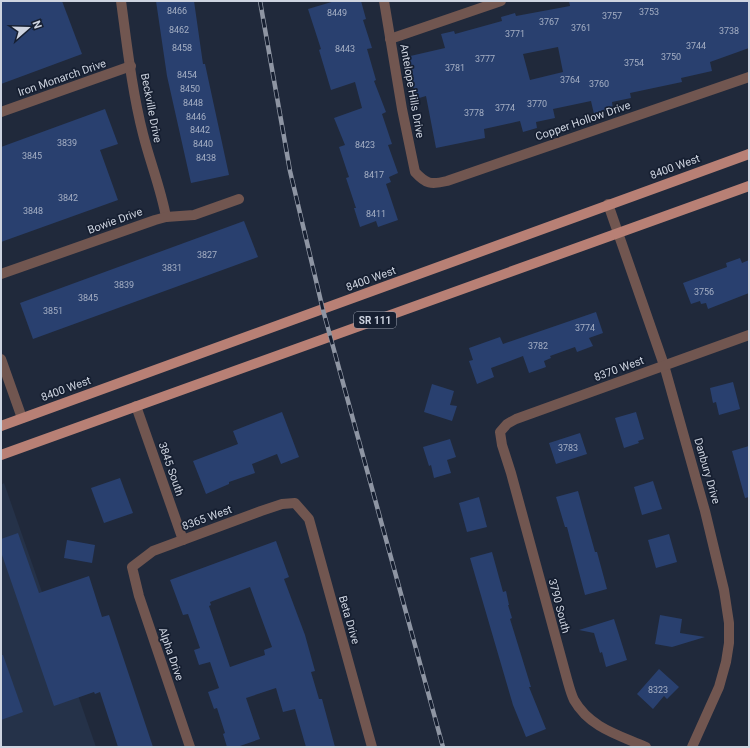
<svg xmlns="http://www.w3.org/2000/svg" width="750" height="748" viewBox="0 0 750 748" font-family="Roboto,sans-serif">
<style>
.built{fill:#253249}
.building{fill:#29406f;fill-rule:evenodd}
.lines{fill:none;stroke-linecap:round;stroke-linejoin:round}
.street{stroke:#715650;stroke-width:10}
.primary{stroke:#b88075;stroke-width:10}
.rail-casing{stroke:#8e95a3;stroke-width:4.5}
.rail{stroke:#161f31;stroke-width:3;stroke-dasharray:9;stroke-linecap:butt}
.labels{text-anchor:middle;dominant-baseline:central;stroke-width:3.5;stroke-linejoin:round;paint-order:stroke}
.number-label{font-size:9px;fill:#a5afc4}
.shield{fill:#161f31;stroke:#979eac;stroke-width:1}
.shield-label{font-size:10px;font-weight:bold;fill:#ced4e0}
.street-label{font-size:11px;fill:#ced4e0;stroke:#161f31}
</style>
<rect width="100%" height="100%" fill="#20293b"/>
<polygon class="built" points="4,483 96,747 1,747 1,485"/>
<g class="building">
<polygon points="1,1 62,1 82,54 1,84"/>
<polygon points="156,1 194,1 203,64 205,64 229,175 191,183 167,76"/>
<polygon points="335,1 361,1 366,19 363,20 372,48 367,49 376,80 374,81 386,112 382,114 392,144 388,145 398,173 389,177 391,182 386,184 398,220 378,227 376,221 360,227 354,208 356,208 346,178 349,177 339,147 345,145 334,118 362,108 355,82 331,90 319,50 321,49 308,9"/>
<path d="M569,1h180v47l-39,14 2,9 -31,7 1,4 -52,11 1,5 -19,4 1,8 -19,4 -3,-13 -38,8 2,9 -19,4 1,6 -14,4 -3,-11 -36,8 1,9 -49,10 -10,-52 -10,3 -10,-42 39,-9 -4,-14 13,-3 1,3 47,-13 -1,-4 14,-4 1,3 54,-10zM558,47l5,25 -33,8 -7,-26z"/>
<polygon points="105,109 118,144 100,150 118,200 1,242 1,147"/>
<polygon points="244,221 258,257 33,339 20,303"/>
<polygon points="740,258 742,263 749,260 749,293 708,309 706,303 701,304 700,301 691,304 683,283 727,267 726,263"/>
<polygon points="596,312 603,333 589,338 593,346 577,352 575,347 550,356 551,358 544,361 546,367 529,373 523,356 491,368 494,377 477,384 469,361 473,360 469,348 500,337 503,344"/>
<polygon points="733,382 740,409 719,415 716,402 713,403 710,388"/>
<polygon points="432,384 454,391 450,405 457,406 452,421 424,412"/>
<polygon points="282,412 299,457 281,464 277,454 252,464 255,473 229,482 229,484 206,494 193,461 238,444 233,431"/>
<polygon points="636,412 644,439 638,441 639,443 624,448 615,418"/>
<polygon points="580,433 587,454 556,464 549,443"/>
<polygon points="450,439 456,457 447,460 451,473 434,478 431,465 429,466 423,447"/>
<polygon points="749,446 749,497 745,498 732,451"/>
<polygon points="120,478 133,513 104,523 91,488"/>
<polygon points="653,481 662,509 642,515 634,487"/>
<polygon points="578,491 595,552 597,552 607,589 585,595 567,527 565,527 556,497"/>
<polygon points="479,497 487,527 467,532 459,503"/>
<polygon points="18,533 39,593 89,576 102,617 109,615 153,747 118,747 100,692 95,694 94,692 54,706 1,552 1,539"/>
<polygon points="669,534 677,562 656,568 648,540"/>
<polygon points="67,540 95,545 92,563 64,558"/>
<path d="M276,541l13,36 -5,2 21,56 10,36 -4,1 8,27h3l13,48h-29l-11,-38 -12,3 -7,-24 -30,10 14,41 -23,8h-10l-4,-13 2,-1 -8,-25 -3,1 -6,-17 11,-4 -9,-26 -11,3 -5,-15 6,-2 -12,-34 -5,1 -13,-35zM250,587l22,60 -8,3 1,5 -35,12 -21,-61 2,-1 -1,-3z"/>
<polygon points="492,552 503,592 506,591 509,605 508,605 512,618 510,619 531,687 529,687 546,729 526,737 513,705 470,558"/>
<polygon points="660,615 682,619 680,633 705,637 672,647 655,644"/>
<polygon points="614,619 627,660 606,667 602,652 600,653 594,633 579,630"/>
<polygon points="1,655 3,655 23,712 1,720"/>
<polygon points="659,669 679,687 667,699 664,696 653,709 637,694"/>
</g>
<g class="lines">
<g class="street">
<path d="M121,1c6,44 11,90 22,133 7,28 18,55 23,83"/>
<path d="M384,1l18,108 13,63c11,12 16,13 32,9l302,-104"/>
<polyline points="390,39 501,1"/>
<polyline points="1,112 131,66"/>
<polyline points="608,204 664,365 705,511 724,590 729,623 729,643 726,662 719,687 692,747"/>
<polyline points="1,274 155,220 166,217 194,215 239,199"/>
<polyline points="1,359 22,418"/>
<polyline points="136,406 183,540"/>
<polyline points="190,747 139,596 132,567 153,551 261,511 282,504 295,503 309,519 372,747"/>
<path d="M646,747c-27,-12 -56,-19 -72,-47 -3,-6 -5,-14 -7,-21l-56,-206 -9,-28 -2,-13 7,-8 9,-5 233,-84"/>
</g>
<g class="primary">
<polyline points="1,426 749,154"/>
<polyline points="1,455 749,186"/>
</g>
<g class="rail-casing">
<polyline id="rail" points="260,1 290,171 323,310 443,747"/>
</g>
<use href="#rail" class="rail"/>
</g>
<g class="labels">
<g class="number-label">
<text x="177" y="11">8466</text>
<text x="649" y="12">3753</text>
<text x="337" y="13">8449</text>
<text x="612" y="16">3757</text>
<text x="549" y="22">3767</text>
<text x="581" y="28">3761</text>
<text x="179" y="30">8462</text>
<text x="729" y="31">3738</text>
<text x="515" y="34">3771</text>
<text x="696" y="46">3744</text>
<text x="182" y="48">8458</text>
<text x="345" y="49">8443</text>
<text x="671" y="57">3750</text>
<text x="485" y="59">3777</text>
<text x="634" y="63">3754</text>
<text x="455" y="68">3781</text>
<text x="187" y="75">8454</text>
<text x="570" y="80">3764</text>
<text x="599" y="84">3760</text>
<text x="190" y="89">8450</text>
<text x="193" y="103">8448</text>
<text x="537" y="104">3770</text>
<text x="505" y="108">3774</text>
<text x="474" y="113">3778</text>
<text x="196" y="117">8446</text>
<text x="200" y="130">8442</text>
<text x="67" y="143">3839</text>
<text x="203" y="144">8440</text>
<text x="365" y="145">8423</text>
<text x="32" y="156">3845</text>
<text x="206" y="158">8438</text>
<text x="374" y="175">8417</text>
<text x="68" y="198">3842</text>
<text x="33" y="211">3848</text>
<text x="376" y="214">8411</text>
<text x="207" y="255">3827</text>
<text x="172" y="268">3831</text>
<text x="124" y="285">3839</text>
<text x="704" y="292">3756</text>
<text x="88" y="298">3845</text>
<text x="53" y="311">3851</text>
<text x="585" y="328">3774</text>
<text x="538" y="346">3782</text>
<text x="568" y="448">3783</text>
<text x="658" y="690">8323</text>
</g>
<rect class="shield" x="354" y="312" width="42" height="16" rx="3"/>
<g class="shield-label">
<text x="375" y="320">SR 111</text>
</g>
<g class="street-label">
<text transform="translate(62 78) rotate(-19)">Iron Monarch Drive</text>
<text transform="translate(412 91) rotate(80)">Antelope Hills Drive</text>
<text transform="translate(151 108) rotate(79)">Beckville Drive</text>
<text transform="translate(583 121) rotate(-19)">Copper Hollow Drive</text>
<text transform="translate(675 167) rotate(-20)">8400 West</text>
<text transform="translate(115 221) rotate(-20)">Bowie Drive</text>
<text transform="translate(371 279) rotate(-20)">8400 West</text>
<text transform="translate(619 369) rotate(-20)">8370 West</text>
<text transform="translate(66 389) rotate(-20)">8400 West</text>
<text transform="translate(171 469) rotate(71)">3845 South</text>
<text transform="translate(707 471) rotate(74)">Danbury Drive</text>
<text transform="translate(207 518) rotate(-20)">8365 West</text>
<text transform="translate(559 606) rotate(75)">3790 South</text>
<text transform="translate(349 620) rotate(74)">Beta Drive</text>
<text transform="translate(171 654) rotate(71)">Alpha Drive</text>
</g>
</g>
<rect width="750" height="748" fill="none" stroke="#ced4e0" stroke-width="4"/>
<g transform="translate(28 28) rotate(70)" stroke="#161f31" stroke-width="3" paint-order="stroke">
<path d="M0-3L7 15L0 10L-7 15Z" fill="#ced4e0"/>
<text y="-6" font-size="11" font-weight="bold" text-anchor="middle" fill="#ced4e0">N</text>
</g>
</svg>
